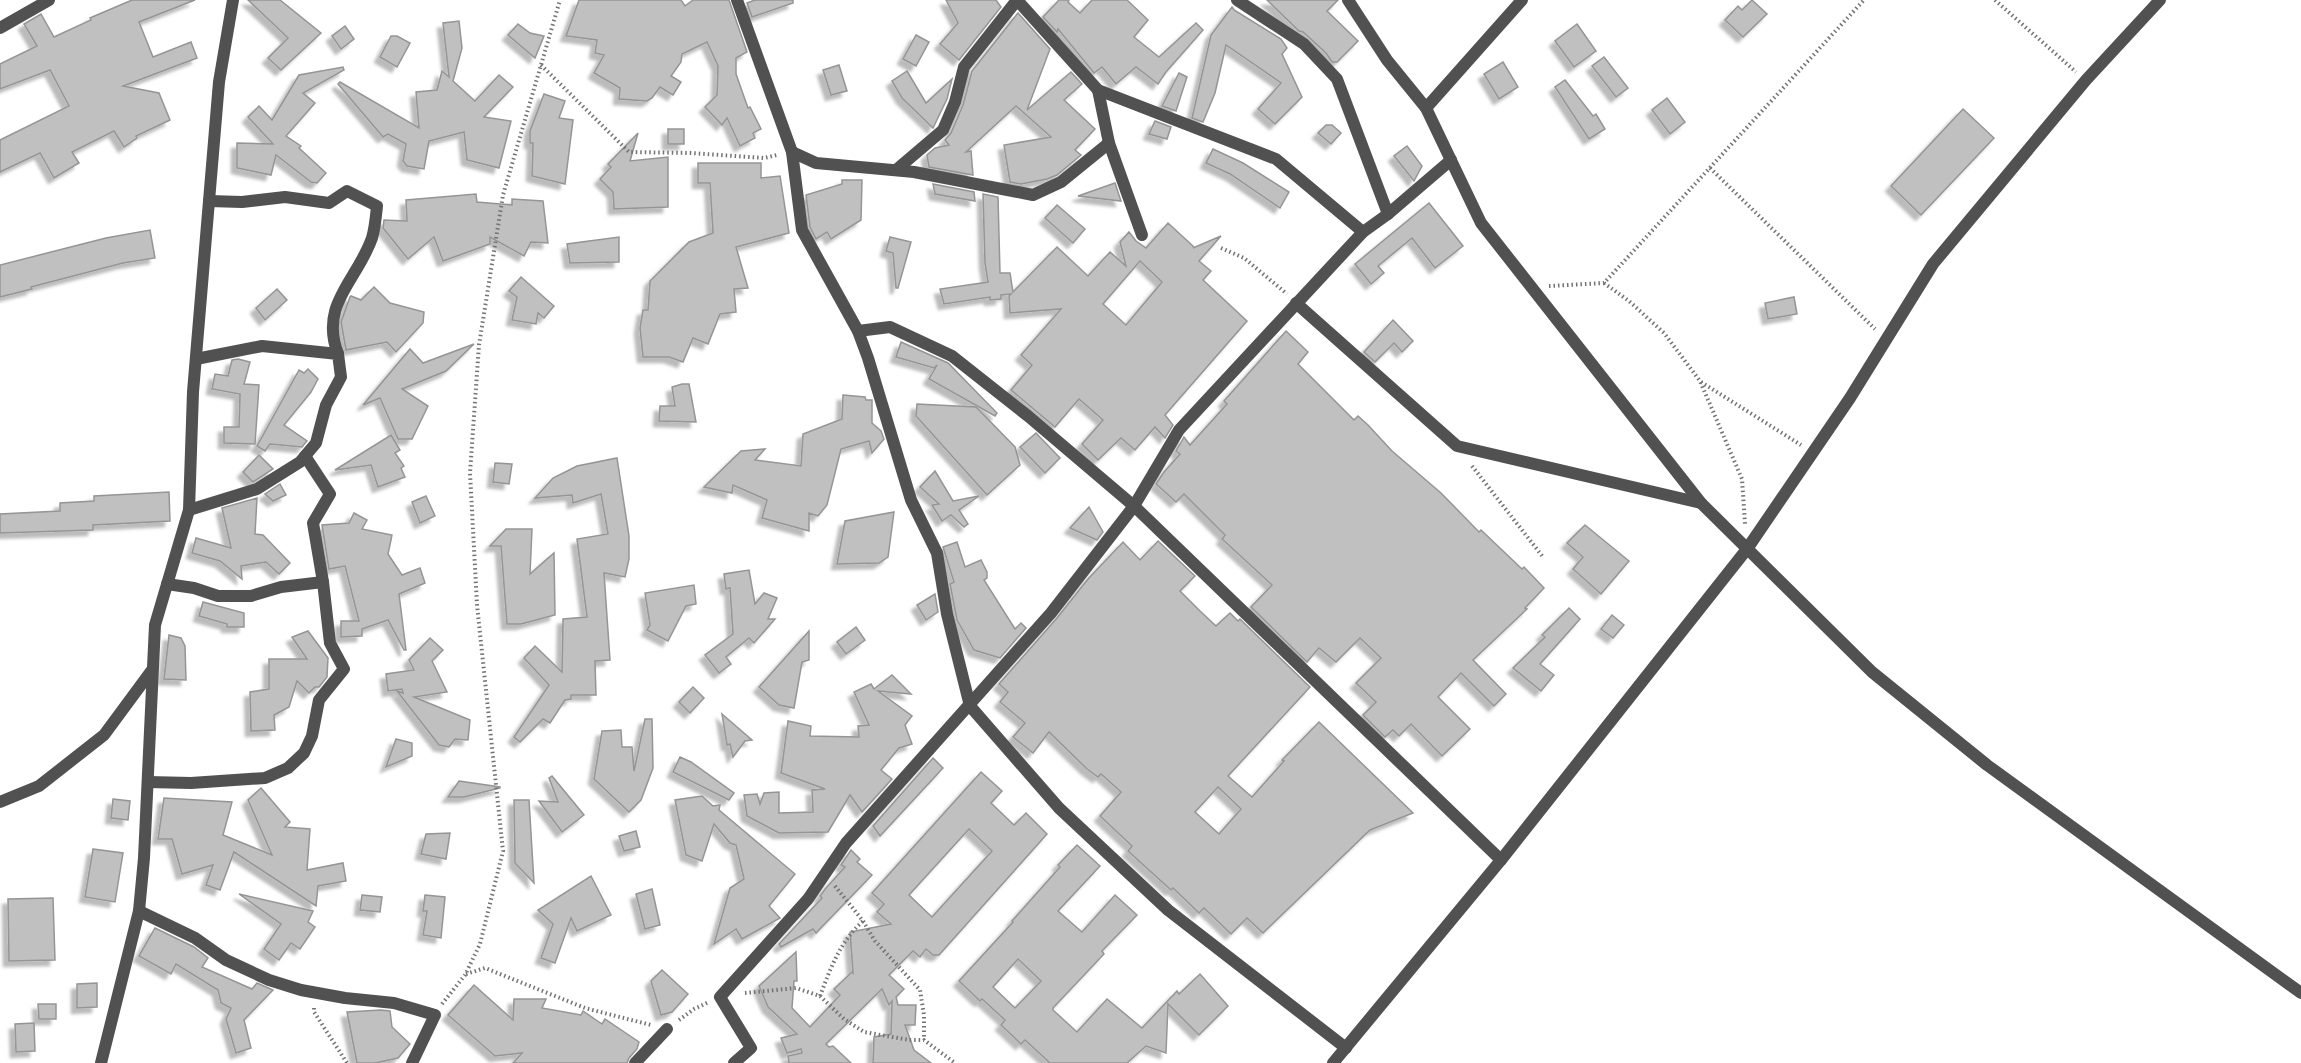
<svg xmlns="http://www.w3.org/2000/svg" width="2301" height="1063" viewBox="0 0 2301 1063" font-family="'Noto Sans',sans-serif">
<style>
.building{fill:#c0c0c0;stroke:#959595;stroke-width:1.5;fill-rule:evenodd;filter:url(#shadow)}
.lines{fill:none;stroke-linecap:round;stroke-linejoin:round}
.path{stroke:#737373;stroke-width:4;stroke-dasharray:1.5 3;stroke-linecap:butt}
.street{stroke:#515151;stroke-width:12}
</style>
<defs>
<filter id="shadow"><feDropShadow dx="-5.5" dy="5.5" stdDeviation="1.5" flood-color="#0004"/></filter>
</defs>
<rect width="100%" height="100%" fill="#fff"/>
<g class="building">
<polygon points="132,0 195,0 139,22 153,57 191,42 197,58 123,86 159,93 170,120 136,136 137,138 124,147 114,131 72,152 79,163 54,178 40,153 0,172 0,140 69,106 50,70 0,89 0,64 37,46 24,24 41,14 54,37 91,20 90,18"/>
<polygon points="248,0 280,0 321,33 281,70 268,58 288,38"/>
<polygon points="579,0 681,0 685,6 693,0 729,0 747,52 736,58 736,74 748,108 750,107 761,129 753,133 755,138 740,146 727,118 722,125 705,107 717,95 718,66 707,42 682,54 681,62 671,76 681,82 673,95 660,87 652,98 647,101 619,99 620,88 594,73 604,55 595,53 597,40 566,36"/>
<polygon points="755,0 793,0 793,3 752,17 747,3"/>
<polygon points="946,0 996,0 1001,7 959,60 940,44 958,23"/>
<polygon points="1059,0 1069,0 1068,2 1080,13 1092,0 1127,0 1148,20 1134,37 1159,57 1196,23 1203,30 1166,72 1158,84 1136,67 1116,84 1102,67 1094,73 1058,29 1057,32 1043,17"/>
<polygon points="1267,0 1338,0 1327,11 1358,41 1337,62 1332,62 1326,53 1303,32 1299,31"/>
<polygon points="1752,0 1767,14 1743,37 1725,20 1738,6 1742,10"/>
<polygon points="1232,7 1234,10 1281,39 1287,48 1282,54 1302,97 1275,124 1258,109 1281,83 1226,45 1215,93 1203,122 1192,118 1211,35"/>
<polygon points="1018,13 1050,49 1027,110 1071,72 1082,84 1064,100 1095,129 1075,150 1081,155 1057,175 1047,179 1021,184 1010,182 1004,145 1051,137 1016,106 966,152 971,151 973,175 929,167 927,155 935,148 949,145 945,140 951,133 963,105 972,71"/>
<polygon points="459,21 462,48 453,81 475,101 499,75 513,87 484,117 511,121 499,168 467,160 464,132 429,141 424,169 407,166 403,161 406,144 388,134 383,137 338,84 340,82 419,128 416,92 437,90 442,71 449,77 443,23"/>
<polygon points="518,24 530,33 544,36 535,58 508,35"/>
<polygon points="1577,24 1596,51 1574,67 1555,41"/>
<polygon points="345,26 354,39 341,49 332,36"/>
<polygon points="916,35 929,42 916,66 903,59"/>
<polygon points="391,36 397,36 410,43 397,67 380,57"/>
<polygon points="1604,57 1628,88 1616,97 1592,66"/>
<polygon points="1503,62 1518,87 1499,99 1484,74"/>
<polygon points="839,65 847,91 831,95 823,70"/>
<polygon points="343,67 344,70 303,93 315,103 286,136 301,146 299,148 326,173 317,183 311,182 276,155 271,175 237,168 237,143 273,144 248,117 259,106 272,120 299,75"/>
<polygon points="907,71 926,103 952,79 947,99 933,128 902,98 892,81"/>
<polygon points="1179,73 1187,77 1176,111 1162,106"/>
<polygon points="1565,80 1593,116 1596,114 1605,129 1589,139 1555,87"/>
<polygon points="544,94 565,101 559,118 573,120 565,184 532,176 533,143 530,143 530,131"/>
<polygon points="1667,98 1685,122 1670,134 1652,110"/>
<polygon points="1963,109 1994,138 1921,215 1891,186"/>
<polygon points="1155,121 1171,127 1167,139 1149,134"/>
<polygon points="1326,125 1332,125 1341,133 1331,144 1318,133"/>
<rect x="668" y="129" width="16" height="15"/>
<polygon points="638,133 630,161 668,157 668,207 614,209 613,192 600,179 611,167 608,164"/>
<polygon points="1407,146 1422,166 1414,181 1394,156"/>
<polygon points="1213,149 1243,163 1289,192 1280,208 1230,174 1206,163"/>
<polygon points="698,163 761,163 761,178 780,176 789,233 736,247 748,288 734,289 736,312 720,314 708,344 693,338 683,362 669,357 643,357 640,328 643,310 648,310 650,281 689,242 713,233 710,183 698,183"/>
<polygon points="842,180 862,180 861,220 831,239 827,232 816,239 810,227 806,195 842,184"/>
<polygon points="1115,183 1121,201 1078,196"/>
<polygon points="933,184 974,192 975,201 935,194"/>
<polygon points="476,194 477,202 512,205 512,199 543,201 548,243 531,242 524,256 490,237 490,244 443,261 434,237 408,259 383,228 384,220 407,221 406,200"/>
<path d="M983,194l15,3 2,76h10l3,19 44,-45 31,29 22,-24 16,14 -6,-24 9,-10 7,9 10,7 22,-25 26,24 -1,1 28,-12 -22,25 12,10 -8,9 44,41 -82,94 8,10 -8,13 -10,-11 -20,23 -14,-12 -23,22 -16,-16 21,-24 -24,-21 -24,28 -44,-37 21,-25 -11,-10 40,-46 -51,4 -1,-17 2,-2 -10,1v4l-11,1v-3l-46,7 -4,-15 48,-7 -3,-19zM1140,261l22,21 -36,43 -23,-21z"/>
<polygon points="1429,203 1463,246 1435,268 1412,238 1378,266 1384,273 1371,284 1355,264"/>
<polygon points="1057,205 1085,229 1073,243 1045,218"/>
<polygon points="150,230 155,258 123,263 31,287 32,289 0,297 0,265 106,238"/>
<polygon points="619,237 619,262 570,263 567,244"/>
<polygon points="890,237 911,242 898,288 896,288 893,253 886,251"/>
<polygon points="521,277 554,306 544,318 538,313 536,324 512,320 517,297 509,291"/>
<polygon points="374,287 390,303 424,312 423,323 396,352 387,342 346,350 341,322 350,297 351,296 361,300"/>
<polygon points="277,289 287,300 265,320 256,308"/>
<polygon points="1794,297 1797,314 1768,319 1765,303"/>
<polygon points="1393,320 1413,341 1402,352 1394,343 1375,362 1364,352"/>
<polygon points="1286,331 1308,352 1298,364 1354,420 1358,416 1368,425 1392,451 1441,493 1479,532 1481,530 1522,569 1524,567 1544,588 1525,608 1527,609 1473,660 1506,694 1494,706 1461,673 1438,697 1470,729 1442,756 1411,724 1399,736 1393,730 1385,737 1363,715 1376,702 1356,683 1381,658 1360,638 1336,662 1319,648 1307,662 1251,607 1272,585 1222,539 1225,535 1184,494 1176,502 1156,484 1164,472 1180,454 1176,451 1184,437 1190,445 1227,404 1224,401"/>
<polygon points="901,342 948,363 997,413 995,416 929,379 937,365 934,368 896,357"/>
<polygon points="474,344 446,371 402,389 428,406 412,439 398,439 380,398 363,405 410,349 423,363"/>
<polygon points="238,359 250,362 244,384 259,385 255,444 224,443 224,427 239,427 240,394 212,389 215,374 228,376 232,360"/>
<polygon points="308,369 318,379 311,392 284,425 307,441 302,447 270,444 265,451 257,446 299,370 304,373"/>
<polygon points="682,384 689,384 696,422 659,421 660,406 675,406 672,387"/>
<polygon points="843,395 865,397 866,400 872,400 872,423 881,431 884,439 872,453 869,441 841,449 827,505 818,516 809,513 809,531 762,518 767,500 733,485 732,493 704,487 741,451 765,449 755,460 801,466 803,434 842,419"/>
<polygon points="917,404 976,407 1015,447 1020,465 987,495 916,416"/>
<polygon points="1036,433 1060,458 1045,473 1020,447"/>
<polygon points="391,435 400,450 395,453 404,466 401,468 405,477 378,487 371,465 335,470"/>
<polygon points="259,455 273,469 253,482 243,472"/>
<polygon points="617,458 629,536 629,559 625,577 604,573 610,660 595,661 596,695 571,695 571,699 565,700 550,723 543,719 520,742 514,737 549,685 524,658 535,646 562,672 563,619 587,617 577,539 608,534 601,494 573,503 572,495 535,498 553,478 577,466"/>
<polygon points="495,463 512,464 509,484 493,482"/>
<polygon points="935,471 953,501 979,496 959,510 968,524 964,527 951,515 942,521 932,505 939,504 920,487"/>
<polygon points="280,484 286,495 273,501 265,494"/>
<polygon points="169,492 170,521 93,525 93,530 0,533 0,514 60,511 60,503 94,501 94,496"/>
<polygon points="426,496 435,516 420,523 412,502"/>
<polygon points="257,498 255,534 263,535 290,563 279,574 266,562 241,566 242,579 220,561 192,553 196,538 231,548 222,508"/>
<polygon points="1089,507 1103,532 1097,540 1070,528"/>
<polygon points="894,512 888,557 879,563 837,564 845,521"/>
<polygon points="354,513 367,520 362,529 392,535 388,554 402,575 420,568 425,583 399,594 406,650 404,650 388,620 362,629 362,636 341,637 341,621 359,621 345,566 329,569 322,525 349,523"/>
<polygon points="1585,525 1629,561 1601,594 1573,569 1583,557 1567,543"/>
<polygon points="506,529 532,529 530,574 554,553 555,615 521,624 507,624 501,546 490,546"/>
<path d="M1158,541l37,35 -15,15 20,20 16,15 14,-13 8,8 2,-2 70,68 -82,89 24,21 32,-36 -2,-1 37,-38 94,91 -43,17 -107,103 -16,-15 -16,16 -27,-26 -5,5 -26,-25 -2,2 -31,-28 -12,-11 4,-5 -32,-30 21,-24 -20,-18 -3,3 -11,-8 -38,-37 -16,21 -20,-16 12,-14 -25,-21 8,-10 -9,-8 58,-66 31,-39 35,-37 17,18zM1218,787l23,22 -22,25 -24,-22z"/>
<polygon points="957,542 965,567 981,560 987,572 987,578 984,580 1015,629 1021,623 1026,628 1000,658 974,650 957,620 950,584 954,582 943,547"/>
<polygon points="749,570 755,604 764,593 777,598 768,619 775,619 754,643 749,638 726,657 731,664 719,673 705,655 733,634 730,588 726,589 724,574"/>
<polygon points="694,585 696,604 686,606 668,641 647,630 650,625 645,593"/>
<polygon points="935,594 938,612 926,620 917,605"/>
<polygon points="203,602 244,613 244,627 227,627 227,624 199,616"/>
<polygon points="1569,608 1580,619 1540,664 1554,675 1541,691 1513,668 1545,637 1542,635"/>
<polygon points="1612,615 1624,625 1613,638 1601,629"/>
<polygon points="856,627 865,640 846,654 837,642"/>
<polygon points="308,631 328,658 327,677 319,687 315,687 309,693 297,681 289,707 274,715 275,730 251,731 250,692 269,689 269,659 307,659 292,637"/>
<polygon points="809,631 809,660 802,662 794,708 779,705 759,687"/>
<polygon points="169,635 181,638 185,646 186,680 164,679"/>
<polygon points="430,638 443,650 432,661 447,692 414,697 470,720 468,740 455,739 449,747 439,745 397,691 403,693 402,689 388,691 386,674 414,670 409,660"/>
<polygon points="892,675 911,694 878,691 912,716 905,725 912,744 899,748 881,770 892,779 862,812 850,795 828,832 779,833 747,816 744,795 757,794 760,804 764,793 779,792 779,813 813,812 812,790 825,789 781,773 788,721 811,726 810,736 859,737 858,726 869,725 854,692 871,684 874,689"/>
<polygon points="693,687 704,698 690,713 679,702"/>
<polygon points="722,714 752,740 745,741 733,757 730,744 727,745"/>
<polygon points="645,719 652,719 653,768 641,800 629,812 594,779 602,731 621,730 622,747 632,747 634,771"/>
<polygon points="396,739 412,743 412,756 386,767"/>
<polygon points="680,757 691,762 734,793 729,800 673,772"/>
<polygon points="933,758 943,768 880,836 873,826"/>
<path d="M981,772l21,19 -11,12 23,22 12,-12 21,21 -108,121h-6l-7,-6 -6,8 -7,-6 -24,24 15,14 -8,8 2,8h18l-1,20h-10l9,25 17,13h-58l1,-26 17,-3 1,-33 -3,4 -7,-16 -56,55 3,3 4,-1 18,17h-62l-1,-7 14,-3 -1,-4 -14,4 -6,-15 16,-4 -29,-27 -9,-21 37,-34 1,29h-3l-2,27 18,19 30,-32 -6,-6 18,-17 1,1 -3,-41 41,-8 -14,-12 7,-8 -12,-11zM969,829l23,22 -60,66 -23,-22z"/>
<polygon points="552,776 584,815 562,832 539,801 558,802 549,778"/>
<polygon points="459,781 500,787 500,788 464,797 448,797"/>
<polygon points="261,788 290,822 285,827 310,829 307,870 343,863 346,881 318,886 316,906 234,852 220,890 206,885 213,865 182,874 172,839 158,839 164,798 232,802 223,835 272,855 248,800"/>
<polygon points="702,796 713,806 720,805 719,810 795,874 769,906 780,918 742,939 736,929 714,944 730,888 744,879 736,845 730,843 714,824 702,861 686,855 675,800"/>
<polygon points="113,799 130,801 128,820 111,818"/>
<polygon points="514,800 529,800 534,883 515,863"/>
<polygon points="636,831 640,847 624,851 619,836"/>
<polygon points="450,833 446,859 421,854 426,834"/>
<path d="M1077,845l23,21 -42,45 24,21 33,-37 22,20 -35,36 2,3 -51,54v2l24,22 30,-33 35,29 35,-37 2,3 21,-20 28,32 -29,29 -31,-31 -2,49 -20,-7 -19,17h-77l-25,-23 -4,4 -20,-19 4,-5 -23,-21 -2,2 -21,-20 54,-59 -1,-1 48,-54 -2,-2zM1018,959l23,22 -26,27 -22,-21z"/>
<polygon points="93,849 123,853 115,902 85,897"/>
<polygon points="851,850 860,859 857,862 872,875 816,933 813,929 781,947 779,944 822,898 820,896 826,888 845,867 841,865"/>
<polygon points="591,876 611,915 577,931 571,918 555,963 541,958 553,924 538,910"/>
<polygon points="652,889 660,925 645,929 636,894"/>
<polygon points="239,894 313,911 308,922 315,927 300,949 291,943 279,960 264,949 281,924"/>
<polygon points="362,895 382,897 380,912 360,910"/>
<polygon points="425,895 445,897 441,938 423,935 427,911 423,911"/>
<polygon points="53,898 55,960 9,961 8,899"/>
<polygon points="155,928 194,947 208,958 202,967 252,989 257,983 273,990 244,1020 251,1048 236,1053 226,1019 231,1008 221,1003 218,990 176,964 171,974 139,956"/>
<polygon points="662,970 688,994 672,1012 661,1015 651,981"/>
<polygon points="97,983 97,1007 77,1008 77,984"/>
<polygon points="474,985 513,1020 514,999 546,999 542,1008 581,1015 583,1011 602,1024 605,1019 639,1042 637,1049 629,1058 627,1063 513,1063 522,1053 495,1056 448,1015"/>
<polygon points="38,1004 56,1004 56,1019 39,1019"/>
<polygon points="381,1010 390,1011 392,1027 410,1044 398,1058 375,1063 357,1063 347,1012"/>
<polygon points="34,1023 35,1051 16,1052 15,1024"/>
</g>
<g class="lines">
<g class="path">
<polyline points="1995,0 2076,72"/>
<polyline points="541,65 629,152 691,153 764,158 777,155"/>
<polyline points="1710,168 1875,329"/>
<polyline points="1221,248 1244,258 1287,294"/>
<polyline points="1604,283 1629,301 1664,333 1700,381 1742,479 1745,524"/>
<polyline points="1549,286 1604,283 1864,0"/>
<polyline points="1701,382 1801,445"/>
<polyline points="1472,466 1543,557"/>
<polyline points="835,886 863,921 875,941 920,990 924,1015 924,1040"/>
<polyline points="466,974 485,968 585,1008 651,1025"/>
<polyline points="745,993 796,988 820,996 844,1019 864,1032 909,1040 924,1040 955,1063"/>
<path d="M820,996c11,-29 20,-54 43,-75"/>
<polyline points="442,1004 465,975 480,944 503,851 477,605 470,473 479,345 503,195 560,0"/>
<polyline points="314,1008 314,1012 347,1063"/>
<polyline points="679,1020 694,1009 709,1002"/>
</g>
<g class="street">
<polyline points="737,0 792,152 802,230 858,331 868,358 911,500 937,553 947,614 970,706 1059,808 1168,910 1346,1048"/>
<polyline points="1237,0 1304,44 1337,79 1388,214"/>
<polyline points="1348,0 1387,60 1426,108 1481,223 1701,503 1872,672 1987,765 2301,993"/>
<polyline points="0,28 49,0"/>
<polyline points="1098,90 1109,143 1142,235"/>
<polyline points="1426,108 1522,0"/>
<polyline points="792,152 816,163 914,172 1033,195 1061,182 1109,143"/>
<polyline points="896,170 943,130 955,102 964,67 1017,0 1098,90 1276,159 1363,232"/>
<path d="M209,201l33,1 43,-5 44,6 18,-12 30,15c-1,10 -2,22 -5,32 -15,43 -53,66 -34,116"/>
<polyline points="1296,303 1457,446 1701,503"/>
<polyline points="858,331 890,327 952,356 1028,416 1134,506 1501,860"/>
<polyline points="189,510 257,489 300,462 316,443 326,405 341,377 338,354 262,346 196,359"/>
<polyline points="167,584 194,588 218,596 251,596 281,587 323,582 313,523 330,494 305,456"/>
<polyline points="148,782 191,783 265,778 288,768 304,753 312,736 319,700 344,669 330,643 323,582"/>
<polyline points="0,802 39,786 104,735 152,670"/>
<polyline points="139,911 195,938 226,960 269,980 301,990 345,998 394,1003 435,1015 412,1063"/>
<polyline points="101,1063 139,911 144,858 155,625 189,510 193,392 209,201 219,82 233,0"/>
<polyline points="635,1063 667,1029"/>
<polyline points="734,1063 751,1048 720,997 808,899 846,843 1051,613 1134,506 1179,430 1363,232 1388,214 1451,160"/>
<polyline points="1333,1063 1501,860 1747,549 1850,398 1933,264 2086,80 2160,0"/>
</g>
</g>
</svg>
